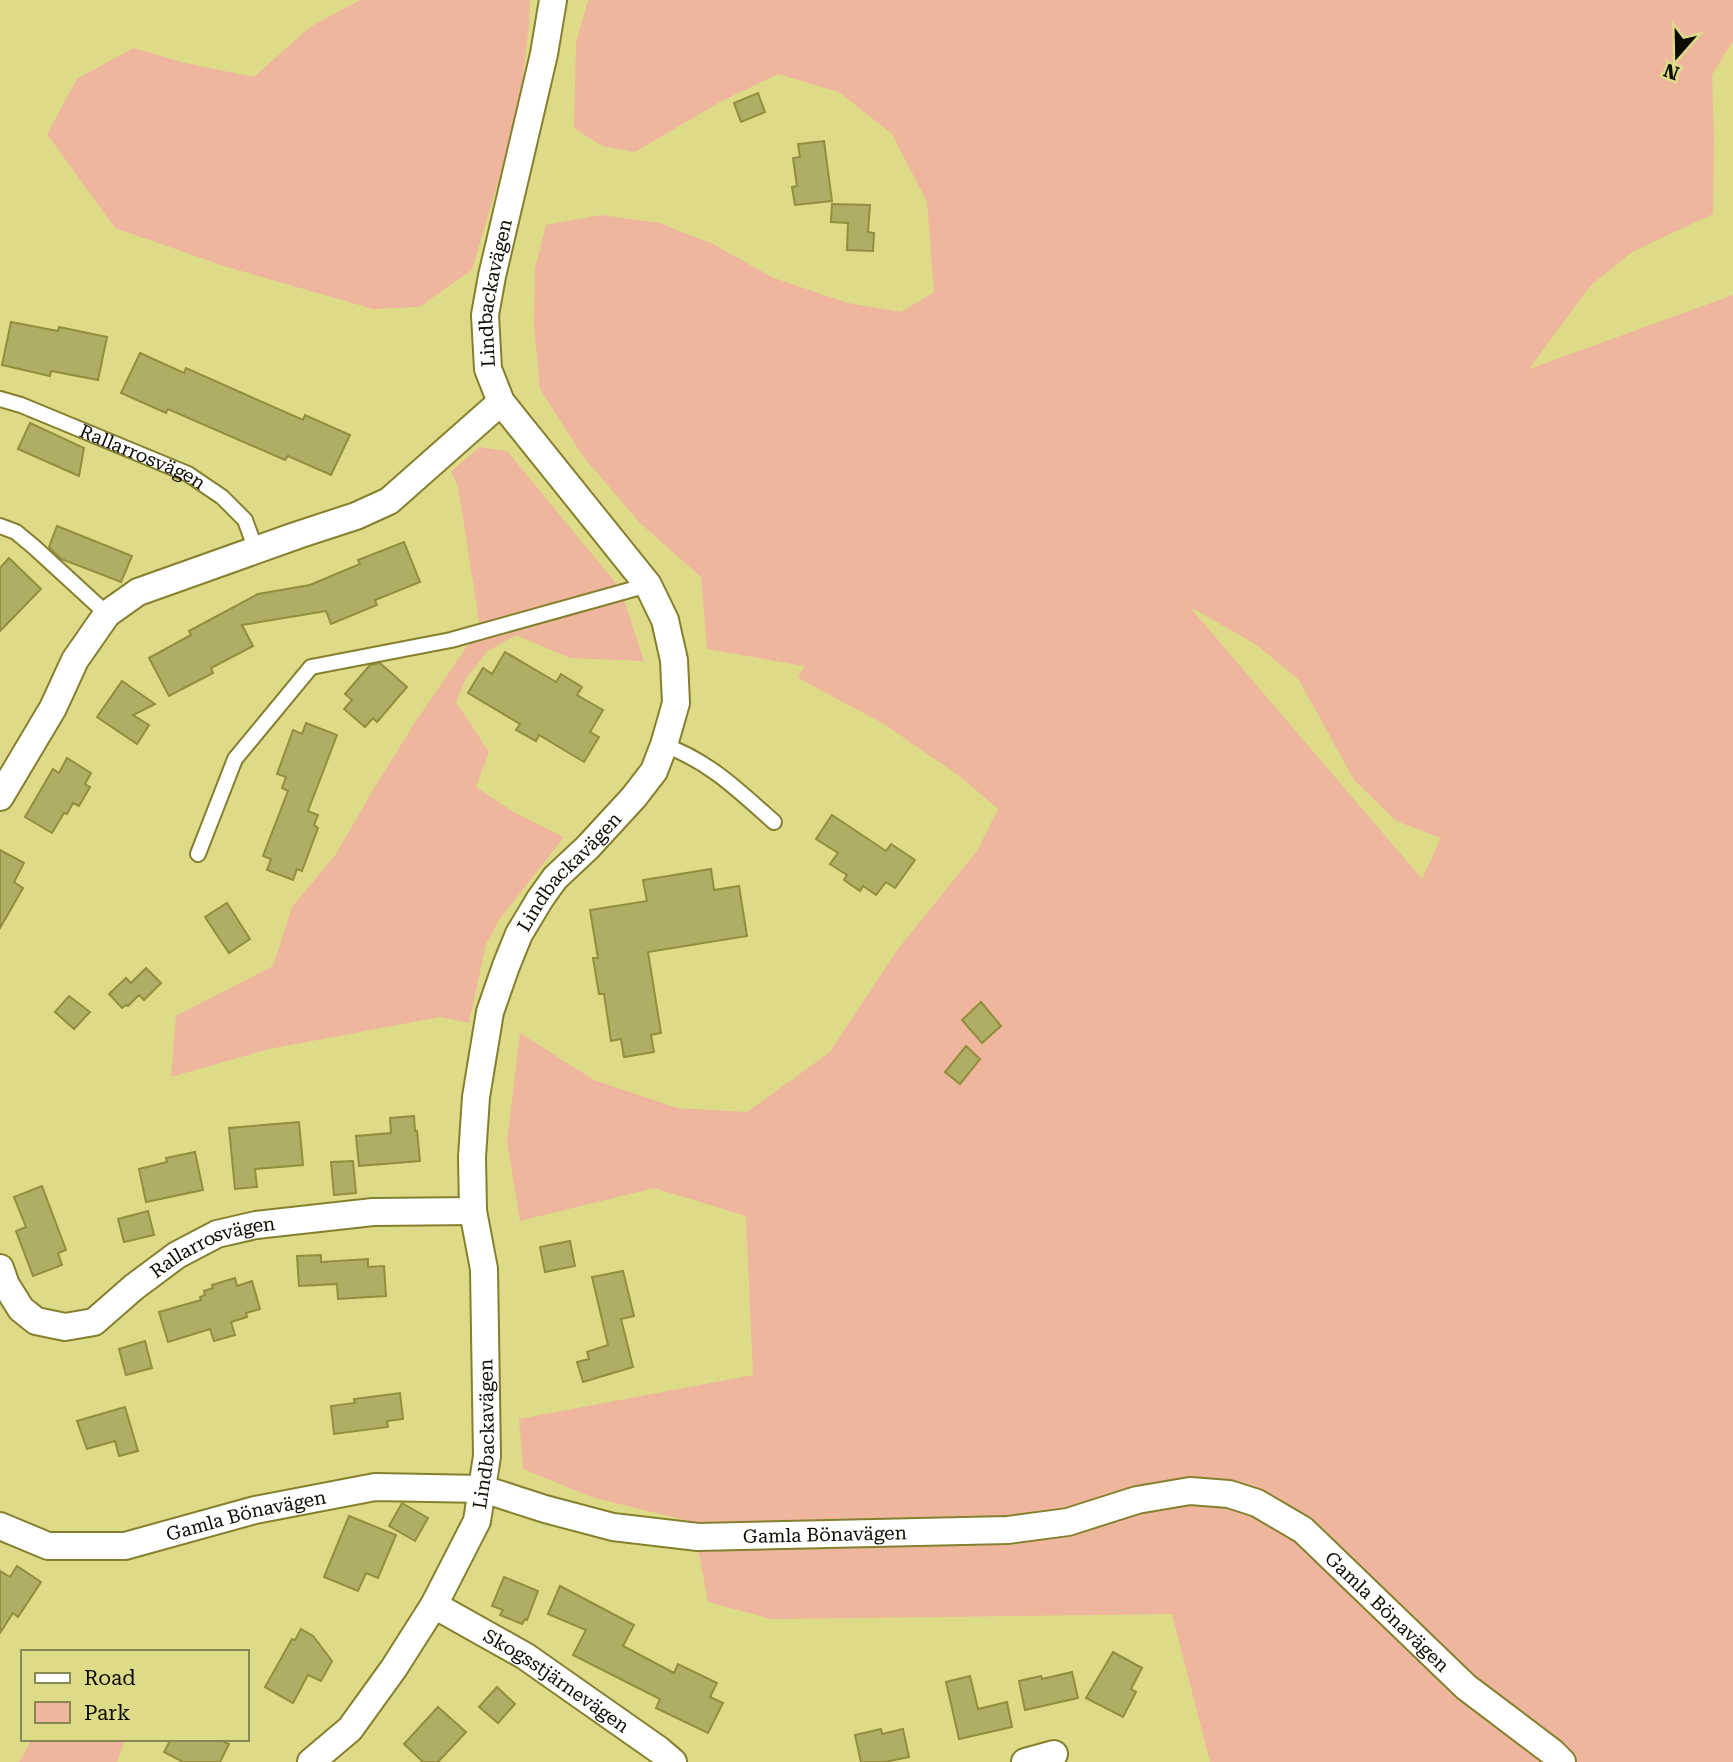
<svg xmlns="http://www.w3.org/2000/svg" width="1733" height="1762" viewBox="0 0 1733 1762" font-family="'Roboto Serif',serif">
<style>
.green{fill:#eeb79d;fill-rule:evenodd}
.building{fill:#b0ae65;stroke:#918e3d;stroke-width:2}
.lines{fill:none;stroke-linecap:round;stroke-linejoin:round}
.lane-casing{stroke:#84802e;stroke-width:18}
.street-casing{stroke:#84802e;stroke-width:30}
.lane{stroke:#fff;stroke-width:14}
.street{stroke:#fff;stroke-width:26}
.labels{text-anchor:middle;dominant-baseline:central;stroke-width:6;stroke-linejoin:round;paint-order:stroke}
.street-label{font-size:19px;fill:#0e0c00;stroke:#ddda88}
</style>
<rect width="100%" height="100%" fill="#ddda88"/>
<g class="green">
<polygon points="360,0 530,0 529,25 519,111 472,270 419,307 373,309 227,267 115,228 47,134 77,79 133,48 185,63 254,77 310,27"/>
<path d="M588,0h1145v41l-21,34 2,64 -1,75 -81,38 -42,34 -61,83 204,-74v1467h-523l-38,-148 -401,5 -63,-17 -15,-80 -102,-25 -68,-28 -4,-50 234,-44 -7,-159 -92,-28 -134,33 -13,-79 13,-109 74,47 83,28 70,4 83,-60 68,-103 79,-98 21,-42 -36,-31 -78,-54 -86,-46 6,-12 -97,-17 -6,-72 -61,-54 -58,-68 -42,-66 -6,-64 1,-57 11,-43 55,-10 58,8 52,20 63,35 74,25 53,9 33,-20 -7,-90 -35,-68 -53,-42 -61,-18 -58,28 -85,50 -33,-6 -28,-18 2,-85zM1189,606l69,40 41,34 55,100 42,41 45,17 -19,41z"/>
<polygon points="480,447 507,451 620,588 644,661 570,658 516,635 488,651 466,678 456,702 489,752 476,787 512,811 564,837 499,920 486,944 469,1023 440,1017 269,1049 171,1077 176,1016 273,966 292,907 336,854 376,785 414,724 480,627 458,487 451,471"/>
<polygon points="32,1739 125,1739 117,1762 19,1762"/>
</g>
<g class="building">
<polygon points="758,93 765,112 741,122 734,103"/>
<polygon points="824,141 832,201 795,205 792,187 797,186 793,158 800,157 798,144"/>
<polygon points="832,204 870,205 868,232 874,233 873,251 847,250 848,223 831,222"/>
<polygon points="11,322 58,331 59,327 107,337 98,380 51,371 50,376 2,365"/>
<polygon points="140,353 184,373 186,368 303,420 305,415 350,435 331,475 288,456 285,460 168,409 166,413 121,393"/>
<polygon points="30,423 84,448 79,476 18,449"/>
<polygon points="57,526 132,556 121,582 61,559 49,547"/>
<polygon points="404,542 420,582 375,600 377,605 331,624 326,611 242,625 253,646 211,668 213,673 169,696 149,658 191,635 189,631 258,594 310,585 360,564 358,560"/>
<polygon points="9,558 41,589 0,631 0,568"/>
<polygon points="505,652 556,682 561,674 582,687 577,695 603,710 590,732 599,737 584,762 539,735 536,741 516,730 520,724 468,693 483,668 492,674"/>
<polygon points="380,663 407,687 377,722 373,718 365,727 344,709 352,700 345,694 370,665"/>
<polygon points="122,681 155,704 133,715 149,725 137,744 97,717"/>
<polygon points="306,723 337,735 308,811 318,815 314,825 318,828 302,871 297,869 293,880 267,870 271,859 263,856 288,791 282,788 286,777 277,774 293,730 302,734"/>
<polygon points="67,758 91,773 85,784 90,787 79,806 73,803 67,814 64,813 52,833 25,817 53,769 59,773"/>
<polygon points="832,815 886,851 891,844 915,860 895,888 886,882 876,895 863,886 860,891 844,880 847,875 830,864 838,853 816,839"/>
<polygon points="0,850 24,863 14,882 23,888 0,928"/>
<polygon points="711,869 714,890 739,886 747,936 648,952 661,1033 651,1035 654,1052 624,1057 621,1039 611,1041 604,994 599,994 593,958 598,958 590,910 647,901 643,880"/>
<polygon points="227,903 250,939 229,953 205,917"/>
<polygon points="146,968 161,983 144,1000 139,995 128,1006 126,1005 122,1008 109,994 126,978 131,983"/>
<polygon points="69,996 90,1012 74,1029 55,1012"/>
<polygon points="981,1002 1001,1026 982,1043 962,1020"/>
<polygon points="966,1046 980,1059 960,1084 945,1072"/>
<polygon points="414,1116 415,1131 417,1131 420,1161 359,1166 356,1136 391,1133 390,1118"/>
<polygon points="299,1122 303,1165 255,1169 257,1187 235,1189 229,1128"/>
<polygon points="195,1152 203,1190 146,1202 139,1169 167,1162 166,1158"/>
<polygon points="353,1161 356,1193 334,1195 331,1162"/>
<polygon points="42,1186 66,1250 58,1253 62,1265 33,1276 16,1231 26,1227 14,1197"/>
<polygon points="148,1211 154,1235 124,1242 118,1219"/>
<polygon points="570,1241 575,1266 545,1272 540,1247"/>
<polygon points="321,1255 321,1262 368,1259 368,1267 384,1266 386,1296 338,1299 337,1284 299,1286 297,1256"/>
<polygon points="623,1271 634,1316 621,1319 633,1367 583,1382 577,1362 589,1359 587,1352 608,1345 592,1277"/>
<polygon points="235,1278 237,1286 252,1281 260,1309 246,1313 247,1317 231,1322 235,1335 214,1341 210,1329 168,1342 159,1312 201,1300 200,1297 205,1295 204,1291 213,1288 212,1285"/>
<polygon points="145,1341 152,1368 126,1375 119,1349"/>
<polygon points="400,1393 403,1419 387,1421 388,1427 334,1434 331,1406 355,1403 354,1399"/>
<polygon points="125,1407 138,1451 119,1456 115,1441 87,1449 77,1421"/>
<polygon points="402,1503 428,1518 415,1541 389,1526"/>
<polygon points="349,1516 396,1535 378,1578 366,1573 358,1591 324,1577"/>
<polygon points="17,1566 41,1582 18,1617 13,1613 0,1633 0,1571 10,1577"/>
<polygon points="504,1577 538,1591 527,1620 525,1619 522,1624 500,1615 503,1610 492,1606"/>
<polygon points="560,1586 634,1625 623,1646 674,1673 678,1664 717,1683 710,1697 723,1703 708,1733 656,1708 660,1699 573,1655 586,1630 548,1614"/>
<polygon points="301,1629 313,1636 332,1661 321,1681 308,1675 293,1703 265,1687 292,1639 295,1640"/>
<polygon points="1113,1652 1142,1668 1131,1689 1136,1692 1123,1717 1086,1698"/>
<polygon points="1072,1672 1078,1698 1025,1710 1019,1681 1041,1676 1042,1679"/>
<polygon points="970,1676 978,1709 1007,1702 1012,1727 959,1739 946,1682"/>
<polygon points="497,1687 515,1704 498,1723 479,1707"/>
<polygon points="438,1707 466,1732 438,1762 423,1762 404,1744"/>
<polygon points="881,1729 882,1734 903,1729 909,1757 885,1762 861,1762 855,1735"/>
<polygon points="171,1739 218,1739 229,1744 220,1762 183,1762 164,1752"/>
</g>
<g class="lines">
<g class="lane-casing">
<g id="lane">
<path id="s1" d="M0,399l21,6 167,69 34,23 23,23 11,30"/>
<polyline points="0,526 16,532 34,547 107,614"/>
<path d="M664,745c45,16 75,46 110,77"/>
<polyline points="198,854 235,759 311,667 451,640 648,585"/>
</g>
</g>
<g class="street-casing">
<g id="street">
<polyline points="0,797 53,708 75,660 107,614 138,592 298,535 356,516 389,501 501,402"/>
<path id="s2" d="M0,1268l6,17 15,24 15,12 29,6 29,-5 40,-35 43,-32 40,-21 39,-9 117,-13 100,-1"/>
<path id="s3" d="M0,1526l48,20h77l130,-36 120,-23 108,2 62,20 68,18 85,10 310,-7 60,-8 69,-22 53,-9 39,3 28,9 46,27 163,157 86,65 10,10"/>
<path id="s4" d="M434,1605l91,51 134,94 14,12"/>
<path id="s5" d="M311,1762l39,-33 44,-61 40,-63 43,-84 10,-65 -3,-187 -11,-58 -1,-54 4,-60 14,-85 16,-46 13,-32 21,-35 15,-21 33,-31 46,-50 20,-26 10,-26 12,-42 -2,-43 -9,-40 -17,-35 -147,-183 -13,-33 -3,-54 7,-39 52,-222 9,-54"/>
<polyline points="1025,1762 1054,1754"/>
</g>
</g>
<use href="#lane" class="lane"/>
<use href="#street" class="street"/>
</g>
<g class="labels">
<g class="street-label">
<text stroke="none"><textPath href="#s5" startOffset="1645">Lindbackavägen</textPath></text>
<text stroke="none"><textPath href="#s1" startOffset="154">Rallarrosvägen</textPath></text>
<text stroke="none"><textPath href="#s5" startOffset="971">Lindbackavägen</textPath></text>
<text stroke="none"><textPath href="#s2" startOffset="268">Rallarrosvägen</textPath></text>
<text stroke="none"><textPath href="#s5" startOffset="383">Lindbackavägen</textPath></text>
<text stroke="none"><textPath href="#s3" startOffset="254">Gamla Bönavägen</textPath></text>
<text stroke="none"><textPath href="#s3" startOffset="842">Gamla Bönavägen</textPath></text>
<text stroke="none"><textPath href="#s3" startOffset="1451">Gamla Bönavägen</textPath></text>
<text stroke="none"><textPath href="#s4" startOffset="144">Skogsstjärnevägen</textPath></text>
</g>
</g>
<rect x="21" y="1650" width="228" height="91" fill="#ddda88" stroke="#8a8852" stroke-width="2"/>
<rect x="35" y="1673" width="35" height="10" fill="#ffffff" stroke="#8a8852" stroke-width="2"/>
<text x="84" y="1685" font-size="21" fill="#0e0c00">Road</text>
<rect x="35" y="1702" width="35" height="21" fill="#eeb79d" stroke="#8a8852" stroke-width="2"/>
<text x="84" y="1720" font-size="21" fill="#0e0c00">Park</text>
<g transform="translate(1677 56) rotate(200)" stroke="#ddda88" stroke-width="5" paint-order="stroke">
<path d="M0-5L12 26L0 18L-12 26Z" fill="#0e0c00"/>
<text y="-10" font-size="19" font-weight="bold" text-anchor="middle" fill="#0e0c00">N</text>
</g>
</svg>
